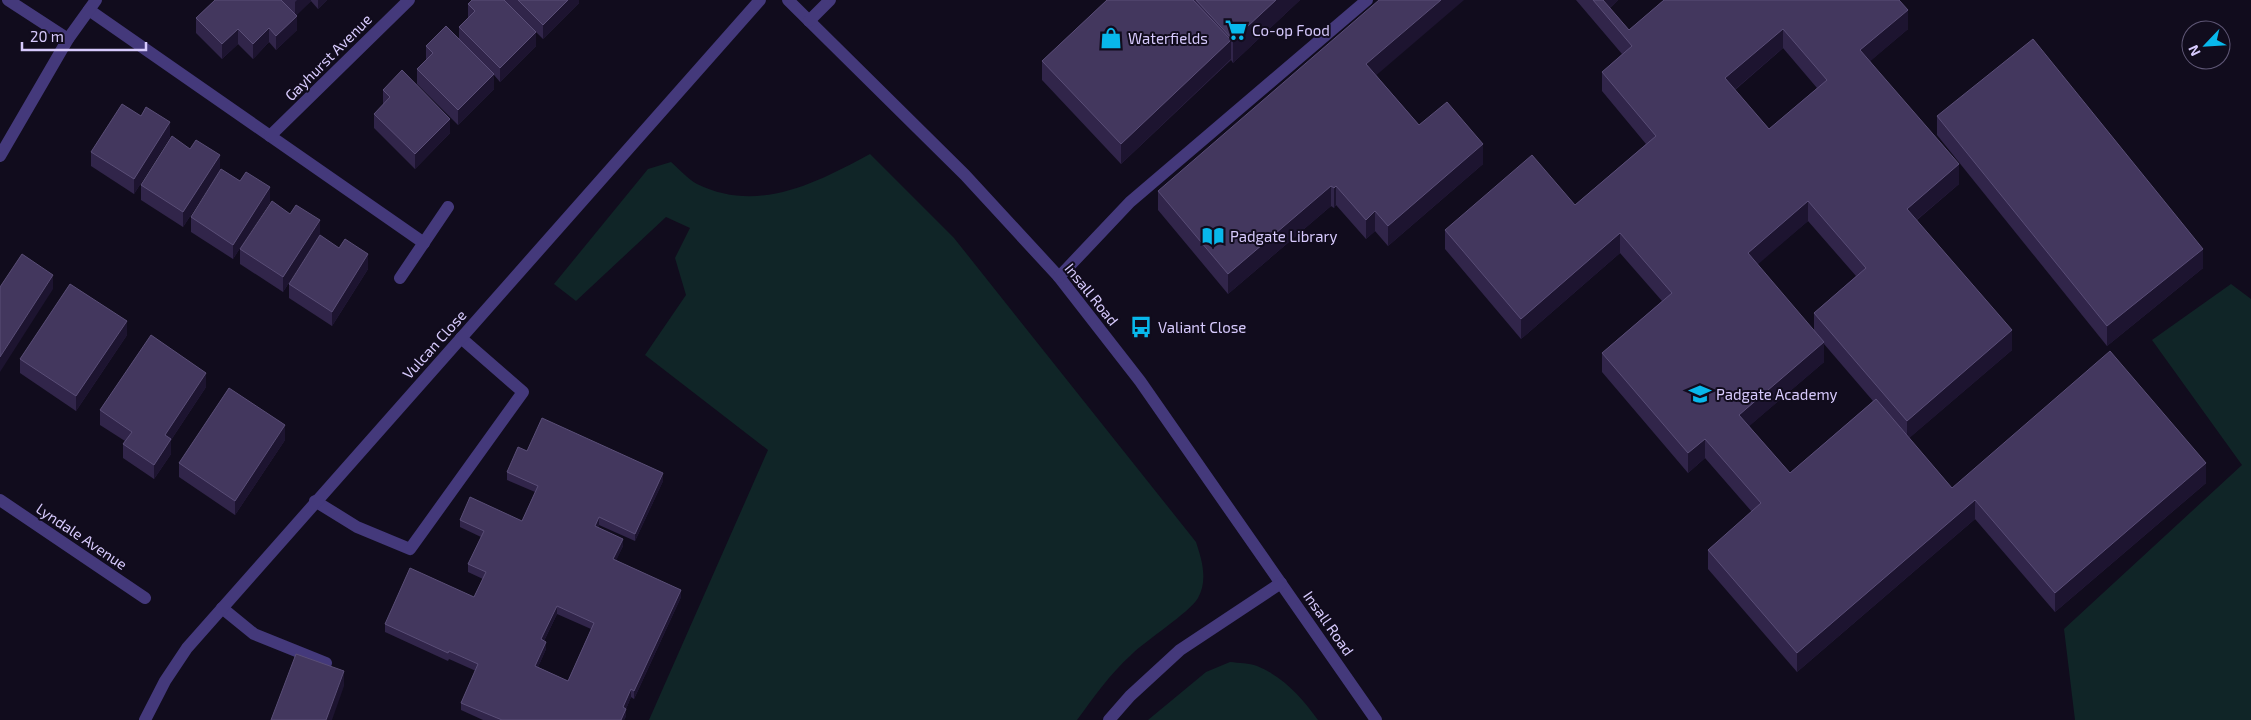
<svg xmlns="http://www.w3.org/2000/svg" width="2251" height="720" viewBox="0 0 2251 720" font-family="'Exo 2',sans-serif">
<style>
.green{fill:#102527}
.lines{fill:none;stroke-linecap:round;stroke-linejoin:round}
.minor{stroke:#44397b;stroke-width:12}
.wall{fill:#31254a;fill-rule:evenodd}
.shaded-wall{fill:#1d1430}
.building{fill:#43375e;stroke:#5a4e77;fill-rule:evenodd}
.labels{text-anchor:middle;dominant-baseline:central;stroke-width:4;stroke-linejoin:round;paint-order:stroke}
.poi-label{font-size:15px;fill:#d7cafd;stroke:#110c1d;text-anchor:start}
.street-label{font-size:15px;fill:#d7cafd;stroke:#110c1d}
</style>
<rect width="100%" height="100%" fill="#110c1d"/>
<g class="green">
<path d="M870,154l84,84 242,304c6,18 12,38 2,56 -9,15 -52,42 -67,57 -21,19 -37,42 -54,65h-428l119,-270 -123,-95 41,-60 -11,-37 15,-30 -24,-11 -90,84 -22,-17 94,-115 23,-7c8,7 17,17 26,22 61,30 119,-1 173,-30z"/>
<polygon points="2231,284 2251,299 2251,720 2075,720 2064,629 2242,465 2152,340"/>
<path d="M1230,662c9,1 19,1 27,4 27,11 45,32 61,54h-170l58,-48z"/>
</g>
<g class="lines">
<g class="minor">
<polyline points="8,0 68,39"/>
<polyline points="788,0 965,175 1059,277 1140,381 1376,720"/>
<polyline points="89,10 424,243"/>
<polyline points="809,21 830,0"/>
<polyline points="270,136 409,0"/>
<polyline points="0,156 68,39 96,0"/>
<polyline points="1059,277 1130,202 1367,0"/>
<polyline points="400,278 448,207"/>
<polyline points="0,500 145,598"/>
<polyline points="315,501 357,527 410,549 523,392 461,338"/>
<polyline points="222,608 254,634 326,663"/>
<polyline points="145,720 165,681 187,648 760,0"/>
<polyline points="1109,720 1130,696 1180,650 1281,583"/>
</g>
</g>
<g class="wall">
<polygon points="215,0 327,0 318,9 311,1 296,15 297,30 276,50 269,42 253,59 238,44 222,59 196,33 196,18"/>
<polygon points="472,0 579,0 579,3 543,39 517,13 536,46 500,82 494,75 494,89 458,125 417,84 417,69 426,61 426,46 459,40 459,27 468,18 468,4"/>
<polygon points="1107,0 1300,0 1233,63 1231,60 1121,164 1042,80 1042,61"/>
<path d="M1576,0h42l-8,8 19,22 35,-30 244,29 -38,32 89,123 -42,36 95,130 -103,88 43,50 254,-5 -151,129 -80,-93 -178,153 -89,-103v-19l44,-38 -47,-54 -17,15 -86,-101v-19l60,-52 -42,-48 -99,86 -76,-90v-19l130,-25 71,-61 -44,-53v-19l20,-18zM1783,48l34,40 -48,41 -34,-39zM1808,221l48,55 -42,37v18l-57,-67zM1824,344l49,57 -83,72 -41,-47 75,-64z"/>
<polygon points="1376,75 1419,125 1483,164 1388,246 1375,231 1366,239 1336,205 1334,208 1331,206 1228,294 1158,210 1158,191"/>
<polygon points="383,90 450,133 415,169 374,128 374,114 383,105"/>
<polygon points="1937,116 2203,268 2107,346 1937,135"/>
<polygon points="170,137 134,194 91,166 91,152"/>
<polygon points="220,170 183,227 141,200 141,185"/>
<polygon points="270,202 233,259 191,232 191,217"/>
<polygon points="320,234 283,292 240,264 240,249"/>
<polygon points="339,248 368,269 332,326 289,298 289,284"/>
<polygon points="127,335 76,411 20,373 20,359"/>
<polygon points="206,387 171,440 171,454 154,479 123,458 123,444 125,441 100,425 100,410"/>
<polygon points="285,440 235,515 179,477 179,463"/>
<path d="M527,451l136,30 -28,60 -36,-16 -1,2 25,19 -7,14 65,37 -47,102 -3,-2 -5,12v7l-2,4h-141l-22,-10v-7l15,-32 -27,-12 -1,2 -63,-29v-8l89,-27 9,-18 -15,-7v-8l13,-27 -21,-10v-7l62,1 13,-29 -28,-12v-8zM557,614l34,15 -23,52 -30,-14 8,-18 -2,-8z"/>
</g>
<g class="shaded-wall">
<polygon points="297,0 311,0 311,1 295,17 295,2"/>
<polygon points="318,0 327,0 318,9"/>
<polygon points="568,0 579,0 579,3 543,39 543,25"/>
<polygon points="1276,0 1300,0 1233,63 1233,40"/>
<polygon points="1441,0 1464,0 1366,84 1366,64"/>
<polygon points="1600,0 1618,0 1604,13"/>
<polygon points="1908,10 1908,29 1860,70 1860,50"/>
<polygon points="297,16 297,30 276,50 276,36"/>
<polygon points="269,28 269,42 253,59 253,44"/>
<polygon points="238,29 238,44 222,59 222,44"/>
<polygon points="1783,29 1783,48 1725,98 1725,78"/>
<polygon points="536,32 536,46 500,82 500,68"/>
<polygon points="1231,40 1231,59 1121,164 1121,144"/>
<polygon points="494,74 494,89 458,125 458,110"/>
<polygon points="450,119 450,133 415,169 415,154"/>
<polygon points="170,122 170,137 134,194 134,179"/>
<polygon points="1483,144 1483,164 1388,246 1388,226"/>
<polygon points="220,155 220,170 183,227 183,212"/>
<polygon points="1959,164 1959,184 1907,228 1907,209"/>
<polygon points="1331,186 1331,206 1228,294 1228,274"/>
<polygon points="1336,186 1336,205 1334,208 1334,188"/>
<polygon points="270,187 270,202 233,259 233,245"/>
<polygon points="1808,201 1808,221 1748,273 1748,253"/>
<polygon points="1375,211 1375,231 1366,239 1366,220"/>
<polygon points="320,220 320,234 283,292 283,277"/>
<polygon points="1620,233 1620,253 1521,339 1521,319"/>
<polygon points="2203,249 2203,268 2107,346 2107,326"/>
<polygon points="368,254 368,269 332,326 332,312"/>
<polygon points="53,275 53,289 0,372 0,357"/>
<polygon points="127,321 127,335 76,411 76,396"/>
<polygon points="2012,330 2012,350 1907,440 1907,421"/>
<polygon points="1824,342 1824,362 1739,435 1739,415"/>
<polygon points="206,373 206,387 171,440 171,454 154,479 154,465 165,435"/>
<polygon points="285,425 285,440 235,515 235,501"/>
<polygon points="1705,439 1705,458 1688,473 1688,453"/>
<polygon points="2206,463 2206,483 2055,612 2055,593"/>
<polygon points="663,473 663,481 635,541 635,534"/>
<polygon points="1975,500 1975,519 1797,672 1797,653"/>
<polygon points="599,517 599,525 595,533 595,526"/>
<polygon points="623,539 623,546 613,567 613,559"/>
<polygon points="681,590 681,597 634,699 634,691"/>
<polygon points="557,606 557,614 541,647 541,639"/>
<polygon points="546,642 546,649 535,674 535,666"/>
<polygon points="344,671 344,686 332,720 326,720"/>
<polygon points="631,689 631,697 626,709 626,716 624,720 621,720 623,707"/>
</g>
<g class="building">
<polygon points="215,0 281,0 297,16 276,36 269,28 253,44 238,29 222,44 196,18"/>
<polygon points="472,0 504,0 536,32 500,68 459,27 475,11 468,4"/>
<polygon points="518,0 568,0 543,25"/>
<polygon points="1107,0 1193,0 1231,40 1121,144 1042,61"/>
<polygon points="1196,0 1276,0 1233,40"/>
<polygon points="1379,0 1441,0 1366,64 1419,125 1447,102 1483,144 1388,226 1375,211 1366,220 1336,186 1334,188 1331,186 1228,274 1158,191"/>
<path d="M1593,0h10l26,30 35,-30h235l9,10 -48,40 99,114 -52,45 105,121 -105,91 -93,-108 52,-45 -58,-67 -60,52 76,89 -85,73 51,58 86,-74 76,89 158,-137 96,112 -151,130 -80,-93 -178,153 -89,-103 53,-47 -56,-64 -17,14 -86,-100 70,-60 -52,-60 -99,86 -76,-89 87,-75 43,50 81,-69 -54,-64 30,-26zM1783,29l44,51 -58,49 -44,-51z"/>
<polygon points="446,26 494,74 458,110 417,69 433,53 426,46"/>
<polygon points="2033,39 2203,249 2107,326 1937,116"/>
<polygon points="402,70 450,119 415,154 374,114 390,97 383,90"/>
<polygon points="122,104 141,116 146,107 170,122 134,179 91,152"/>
<polygon points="172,136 190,149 196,140 220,155 183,212 141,185"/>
<polygon points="221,169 240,181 246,172 270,187 233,245 191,217"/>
<polygon points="272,201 290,214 296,205 320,220 283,277 240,249"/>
<polygon points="320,235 339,248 345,239 368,254 332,312 289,284"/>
<polygon points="22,254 53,275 0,357 0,287"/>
<polygon points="70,284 127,321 76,396 20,359"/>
<polygon points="151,335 206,373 165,435 171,439 154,465 123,444 132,432 100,410"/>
<polygon points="229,388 285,425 235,501 179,463"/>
<path d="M542,418l121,55 -28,61 -36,-17 -4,9 28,13 -10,20 68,31 -47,101 -3,-2 -8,18 3,2 -5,11h-119l-41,-17 17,-39 -29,-13 -1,2 -63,-29 25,-56 64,29 12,-25 -18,-8 16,-33 -24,-11 10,-23 52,24 16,-35 -31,-14 11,-25 9,4zM557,606l37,17 -26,58 -33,-15 11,-24 -5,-3z"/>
<polygon points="296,654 344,671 326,720 271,720"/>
</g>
<defs>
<g id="supermarket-bare" transform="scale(1.725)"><path d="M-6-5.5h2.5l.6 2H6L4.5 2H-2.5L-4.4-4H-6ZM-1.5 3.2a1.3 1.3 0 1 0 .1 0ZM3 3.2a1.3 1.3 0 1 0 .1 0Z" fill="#08b8eb" stroke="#110c1d" stroke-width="2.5" paint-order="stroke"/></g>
<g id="shop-bare" transform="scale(1.725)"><path d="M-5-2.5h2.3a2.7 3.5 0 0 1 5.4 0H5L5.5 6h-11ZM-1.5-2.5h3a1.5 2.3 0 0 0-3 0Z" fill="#08b8eb" stroke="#110c1d" stroke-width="2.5" paint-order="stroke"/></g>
<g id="library-bare" transform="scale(1.725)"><path d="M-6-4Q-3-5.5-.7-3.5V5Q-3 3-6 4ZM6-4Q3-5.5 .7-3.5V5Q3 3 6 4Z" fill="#08b8eb" stroke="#110c1d" stroke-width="2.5" paint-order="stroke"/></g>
<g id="bus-bare" transform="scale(1.725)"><path d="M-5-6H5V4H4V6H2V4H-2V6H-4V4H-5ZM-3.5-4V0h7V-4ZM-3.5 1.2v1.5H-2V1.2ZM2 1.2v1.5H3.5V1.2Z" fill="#08b8eb" stroke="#110c1d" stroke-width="2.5" paint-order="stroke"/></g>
<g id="school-bare" transform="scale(1.725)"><path d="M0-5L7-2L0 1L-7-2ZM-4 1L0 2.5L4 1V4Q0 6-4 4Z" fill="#08b8eb" stroke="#110c1d" stroke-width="2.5" paint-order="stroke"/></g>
</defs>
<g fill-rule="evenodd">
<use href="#supermarket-bare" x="1236" y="30"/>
<use href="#shop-bare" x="1111" y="38"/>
<use href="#library-bare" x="1213" y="236"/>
<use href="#bus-bare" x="1141" y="327"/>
<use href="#school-bare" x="1700" y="394"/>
</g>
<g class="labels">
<g class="poi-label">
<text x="1252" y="30">Co-op Food</text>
<text x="1128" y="38">Waterfields</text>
<text x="1230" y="236">Padgate Library</text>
<text x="1158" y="327">Valiant Close</text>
<text x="1716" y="394">Padgate Academy</text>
</g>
<g class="street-label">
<text transform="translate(328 57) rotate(-45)">Gayhurst Avenue</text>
<text transform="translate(1092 294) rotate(51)">Insall Road</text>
<text transform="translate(434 344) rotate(-48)">Vulcan Close</text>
<text transform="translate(82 536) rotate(34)">Lyndale Avenue</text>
<text transform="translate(1329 623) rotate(55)">Insall Road</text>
</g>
</g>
<g transform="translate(2206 45) rotate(245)"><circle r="24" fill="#110c1d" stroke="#605877"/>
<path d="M0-4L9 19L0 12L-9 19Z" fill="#08b8eb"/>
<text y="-8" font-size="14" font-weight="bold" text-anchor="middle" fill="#d7cafd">N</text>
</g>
<path d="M22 42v8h124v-8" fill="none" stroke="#d7cafd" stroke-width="2.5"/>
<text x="30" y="42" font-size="15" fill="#d7cafd" stroke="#110c1d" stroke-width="4" paint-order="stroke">20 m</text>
</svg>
